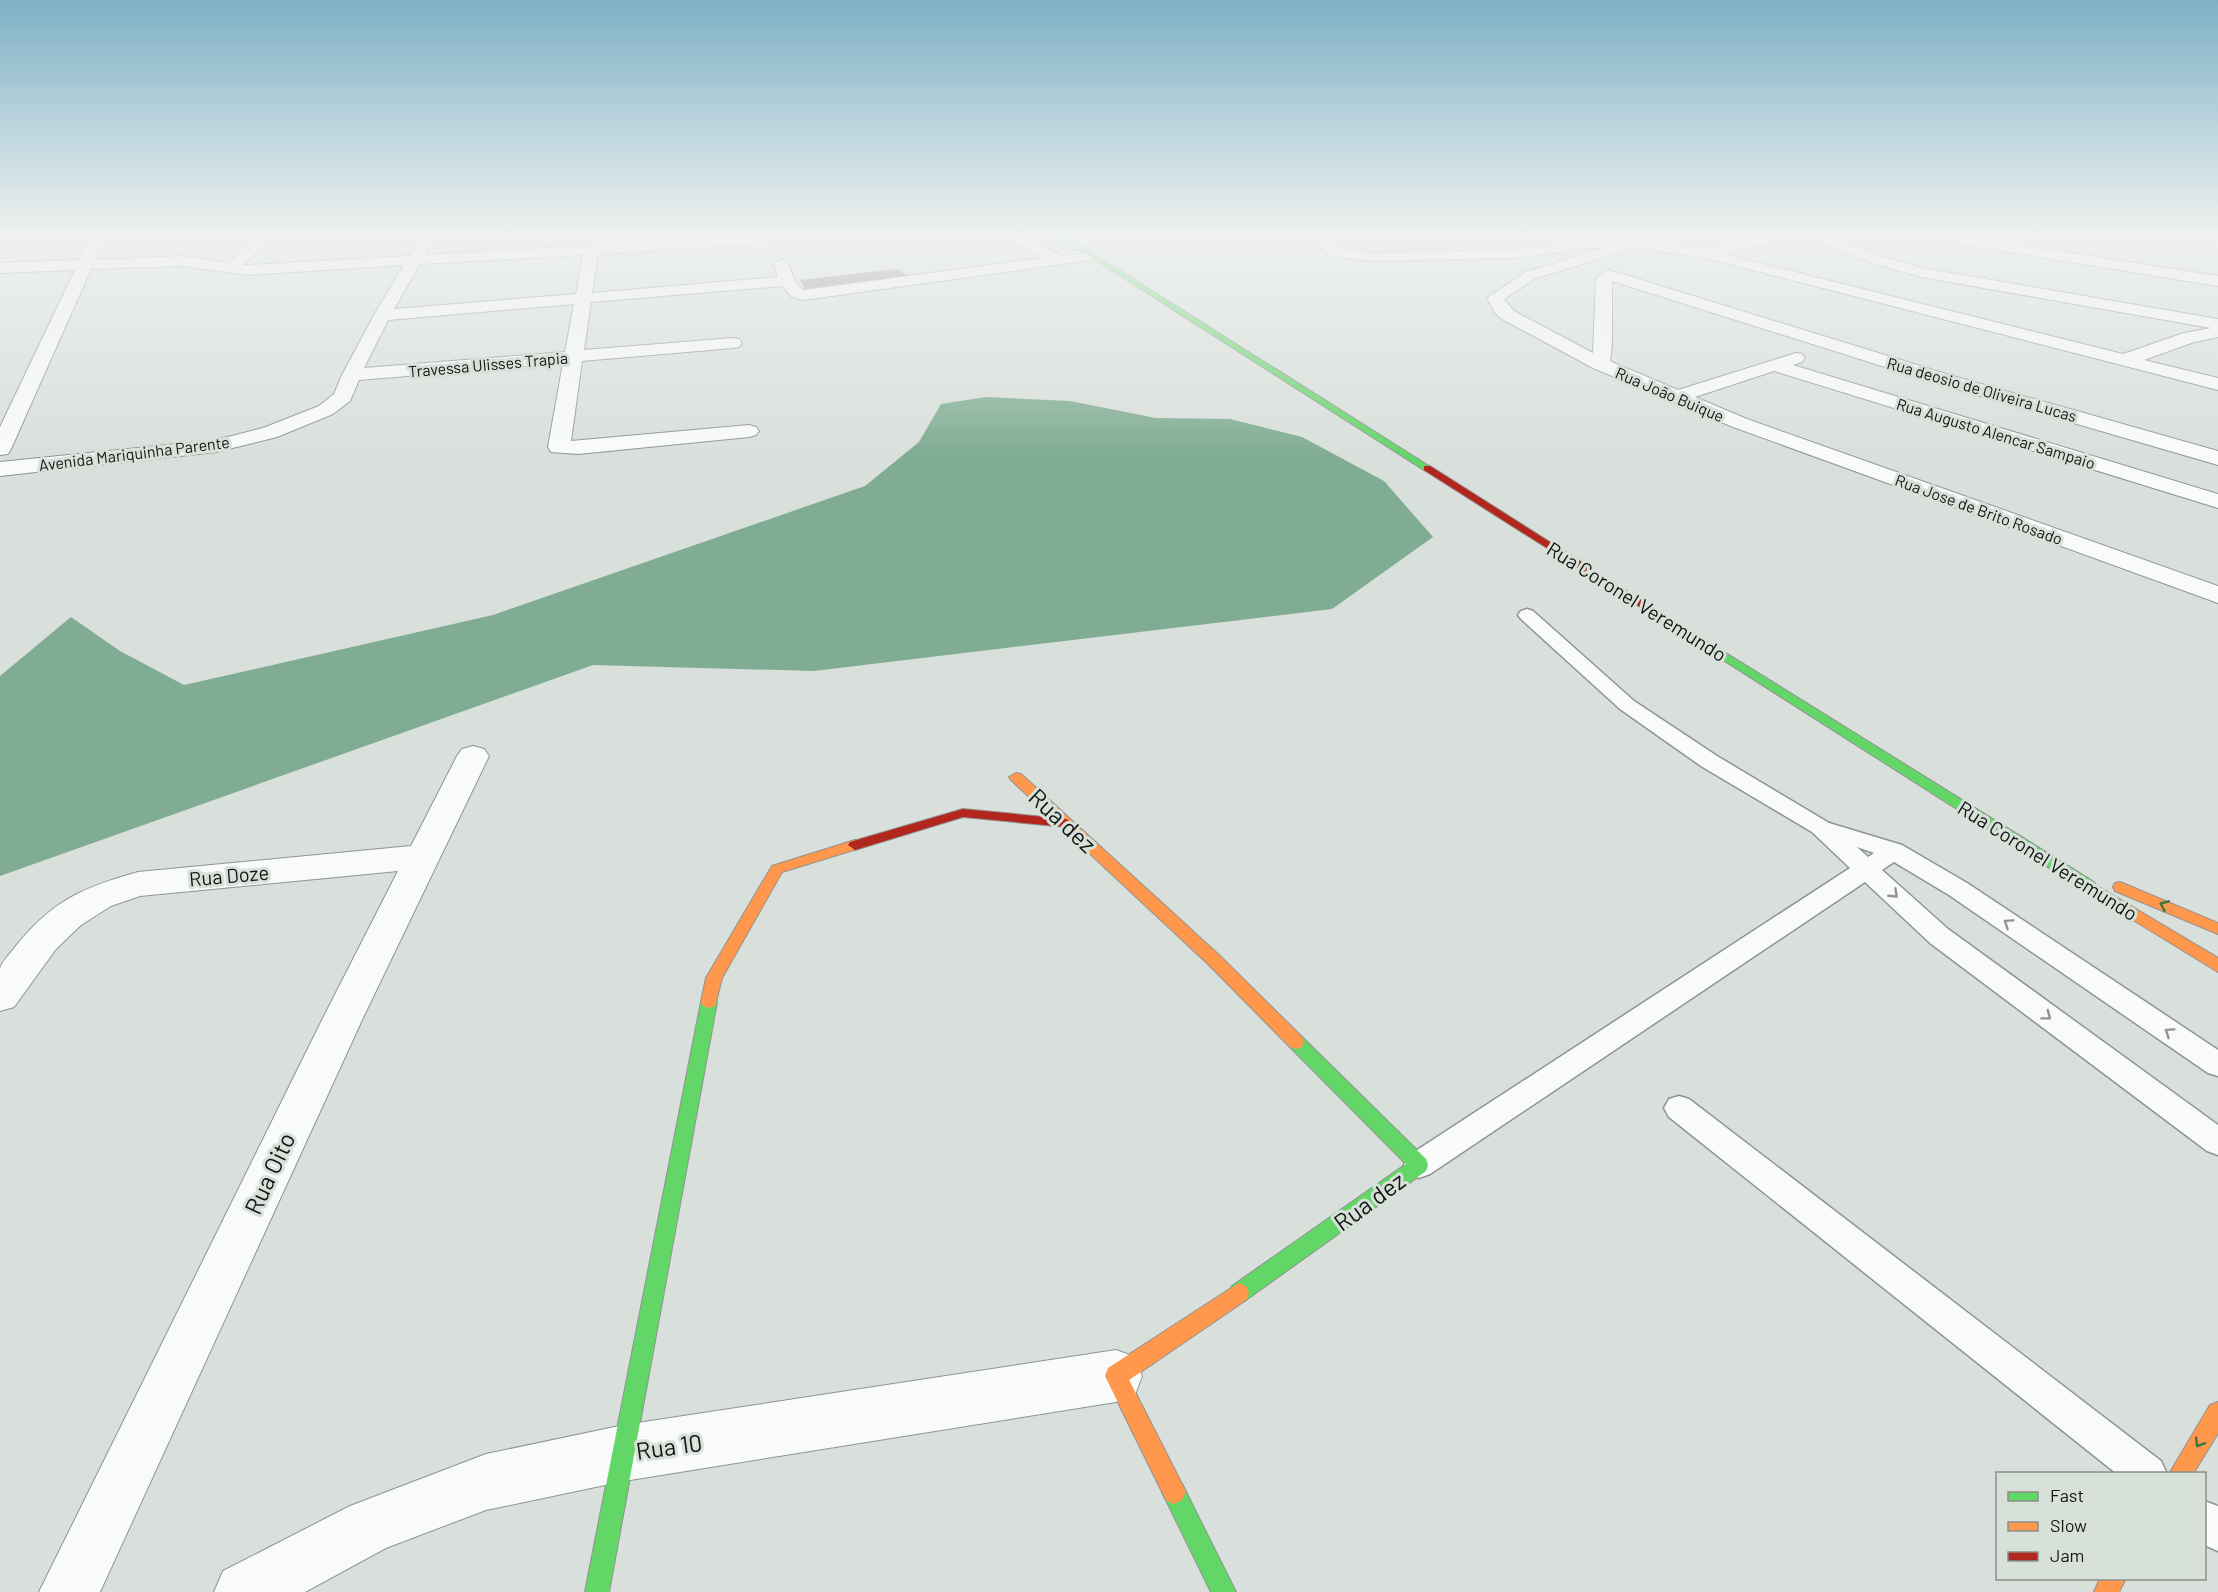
<svg xmlns="http://www.w3.org/2000/svg" width="2218" height="1592" viewBox="0 0 2218 1592" font-family="Barlow,sans-serif">
<style>
.water{fill:#7fac92}
.building{fill:#827d82}
.lines{fill:none;stroke-linecap:round;stroke-linejoin:round}
.lane-casing{stroke:#909491;stroke-width:3}
.street-casing{stroke:#909491;stroke-width:2}
.fast-casing{stroke:#909491;stroke-width:2}
.slow-casing{stroke:#909491;stroke-width:2}
.jam-casing{stroke:#909491;stroke-width:2}
.lane{fill:#f9fafa;fill-rule:evenodd}
.street{fill:#f9fafa;fill-rule:evenodd}
.fast{fill:#63d668;fill-rule:evenodd}
.slow{fill:#ff974d;fill-rule:evenodd}
.jam{fill:#b3261e;fill-rule:evenodd}
.oneway{stroke:#929392}
.oneway2{stroke:#3b763e}
.labels{text-anchor:middle;dominant-baseline:central;stroke-width:6;stroke-linejoin:round;paint-order:stroke}
.far-street-label{font-size:16px;fill:#131614;stroke:#d7e1da}
.street-label{font-size:20px;fill:#131614;stroke:#d7e1da}
.near-street-label{font-size:24px;fill:#131614;stroke:#d7e1da}
</style>
<rect width="100%" height="100%" fill="#d9dfdb"/>
<polygon class="water" points="986,397 1070,401 1156,418 1230,419 1302,437 1384,481 1433,537 1332,609 814,671 593,665 0,876 0,676 71,617 120,651 184,685 493,615 865,486 919,442 941,404"/>
<polygon class="building" points="898,269 908,276 805,289 800,280"/>
<g class="lines">
<g class="lane-casing">
<g id="lane">
<polygon points="1092,234 1104,234 1083,249 1075,249 1075,245"/>
<path d="M1527,609l6,2 101,90 83,55 112,67 73,22 65,38 251,167v26l-10,-3 -259,-178 -55,-33 -12,8 66,59 270,196v30l-11,-4 -277,-208 -65,-61 -435,292 -11,4 -11,-4 -4,-9 4,-9 442,-288 -38,-36 -111,-66 -81,-57 -99,-90 -3,-4 3,-4zM1857,847l17,6 -6,4z"/>
<polygon points="1679,1096 1689,1099 2161,1461 2167,1474 2117,1474 1669,1117 1664,1108 1669,1099"/>
<polygon points="2204,1501 2218,1506 2218,1551 2204,1545"/>
</g>
</g>
<g class="street-casing">
<g id="street">
<polygon points="0,234 73,234 66,238 0,240"/>
<path d="M90,234h14l-9,26 88,-4 45,7 32,-29h15l-32,31h5l162,-9 13,-22h14l-12,21 349,-20 7,4 -7,4 -176,11 -6,39 186,-16 -4,-13 8,-5 5,2 9,22 8,7 239,-32 -44,-24h18l45,22 30,-4 7,4 -7,4 -289,40 -11,-3 -10,-11 -191,16 -7,48 149,-12 6,1 3,4 -3,4 -6,1 -151,13 -11,80 178,-16 7,2 3,4 -3,4 -7,2 -171,17 -27,-2 -3,-5 15,-84 -204,17 -9,21 -17,13 -56,23 -61,15 -216,24v-14l216,-22 47,-12 56,-22 15,-12 8,-19 32,-60 30,-50 -156,10 -65,-9 -92,3 -80,180 -3,5 -8,1v-28l75,-157 -75,3v-10l79,-3zM583,255l-7,39 -182,15 26,-45zM574,304l-9,48 -201,16 24,-48z"/>
<path d="M1314,234h14l6,11 7,4 30,4 140,-3 108,-13 86,12 69,-15h47l62,23 39,11 296,51v18l-24,5 -50,18 74,18v12l-516,-133 -66,-9 -100,30 -32,21 10,12 79,42 3,-75 13,-8 344,106 265,75v14l-279,-81 -327,-103v63l-2,17 68,29 118,-37 6,1 3,4 -3,4 -9,3 425,129v14l-444,-137 -79,26 52,22 471,167v17l-485,-176 -140,-59 -91,-49 -7,-6 -8,-15 39,-26 84,-26 -99,12 -140,3 -39,-5 -9,-5zM1801,234l2,3 70,26 48,14 290,51 -27,5 -61,21 -400,-100 76,-17z"/>
<polygon points="1915,234 1949,234 2218,276 2218,286 1922,238"/>
<path d="M473,746l11,3 5,7 -127,264 -262,572h-61l283,-572 76,-149 -258,25 -29,10 -30,19 -25,24 -42,58 -14,4c0,-13 0,-28 0,-42 1,-7 11,-16 15,-22 38,-47 67,-59 123,-75l273,-26 46,-90 5,-7z"/>
<polygon points="1116,1350 1135,1357 1142,1376 1135,1395 1116,1402 624,1481 486,1510 386,1548 305,1592 214,1592 223,1571 350,1506 486,1454 624,1425"/>
</g>
</g>
<g class="fast-casing">
<g id="fast">
<polygon points="1055,234 1062,234 1432,468 1424,470"/>
<polygon points="1655,609 2094,882 2096,886 2094,890 2084,890 1651,614 1650,612"/>
<polygon points="709,996 715,998 717,1002 609,1592 585,1592 701,1002 703,998"/>
<polygon points="1296,1035 1302,1037 1426,1159 1428,1165 1426,1171 1246,1300 1239,1303 1232,1300 1229,1293 1232,1286 1406,1164 1290,1047 1288,1042 1290,1037"/>
<polygon points="1174,1480 1182,1484 1236,1592 1211,1592 1162,1492 1166,1484"/>
</g>
</g>
<g class="slow-casing">
<g id="slow">
<polygon points="1016,773 1021,774 1220,956 1302,1037 1304,1042 1302,1047 1296,1049 1290,1047 1208,964 1011,780 1009,777"/>
<polygon points="855,840 862,845 860,848 782,872 722,978 715,1006 709,1008 703,1006 701,1002 706,978 772,866"/>
<polygon points="2089,881 2218,958 2218,972 2084,890 2082,886 2084,882"/>
<polygon points="2120,882 2218,923 2218,934 2115,891 2113,887 2115,883"/>
<polygon points="1239,1283 1246,1286 1249,1293 1246,1300 1129,1380 1186,1492 1182,1500 1174,1504 1166,1500 1105,1376 1108,1368"/>
<polygon points="2218,1402 2218,1433 2193,1474 2169,1474 2210,1405"/>
<polygon points="2100,1578 2126,1578 2119,1592 2094,1592"/>
</g>
</g>
<g class="jam-casing">
<g id="jam">
<polygon points="1424,466 1430,466 1660,612 1655,615 1651,614 1424,470"/>
<polygon points="963,809 1066,819 1073,823 1066,827 963,817 855,850 848,845 850,842"/>
</g>
</g>
<use href="#lane" class="lane"/>
<use href="#street" class="street"/>
<use href="#fast" class="fast"/>
<use href="#slow" class="slow"/>
<use href="#jam" class="jam"/>
</g>
<defs><path id="oneway-chevron" d="M-2-3.5L2.5 0L-2 3.5" fill="none" stroke-width="1.6" stroke-linecap="round" stroke-linejoin="round" transform="scale(1.5)"/></defs>
<g class="oneway">
<use href="#oneway-chevron" transform="translate(1894 894) rotate(43)"/>
<use href="#oneway-chevron" transform="translate(2008 923) rotate(-146)"/>
<use href="#oneway-chevron" transform="translate(2047 1016) rotate(37)"/>
<use href="#oneway-chevron" transform="translate(2169 1032) rotate(-146)"/>
</g>
<g class="oneway2">
<use href="#oneway-chevron" transform="translate(2164 905) rotate(-157)"/>
<use href="#oneway-chevron" transform="translate(2199 1443) rotate(122)"/>
</g>
<linearGradient id="sky" x2="0" y2="1"><stop stop-color="#7eb1c6"/><stop offset="0.51" stop-color="#eef1ef"/><stop offset="1" stop-color="#eef1ef" stop-opacity="0"/></linearGradient>
<rect width="2218" height="457" fill="url(#sky)"/>
<g class="labels">
<g class="far-street-label">
<text transform="translate(488 364) rotate(-5)">Travessa Ulisses Trapia</text>
<text transform="translate(1982 389) rotate(16)">Rua deosio de Oliveira Lucas</text>
<text transform="translate(1670 394) rotate(23)">Rua João Buique</text>
<text transform="translate(1996 433) rotate(17)">Rua Augusto Alencar Sampaio</text>
<text transform="translate(134 453) rotate(-7)">Avenida Mariquinha Parente</text>
<text transform="translate(1979 509) rotate(20)">Rua Jose de Brito Rosado</text>
</g>
<g class="street-label">
<text transform="translate(1637 601) rotate(32)">Rua Coronel Veremundo</text>
<text transform="translate(2048 860) rotate(32)">Rua Coronel Veremundo</text>
<text transform="translate(229 875) rotate(-5)">Rua Doze</text>
</g>
<g class="near-street-label">
<text transform="translate(1063 820) rotate(43)">Rua dez</text>
<text transform="translate(269 1173) rotate(-65)">Rua Oito</text>
<text transform="translate(1369 1201) rotate(-36)">Rua dez</text>
<text transform="translate(669 1446) rotate(-8)">Rua 10</text>
</g>
</g>
<rect x="1996" y="1472" width="210" height="108" fill="#d7e1da" stroke="#89908b" stroke-width="1.5"/>
<rect x="2008" y="1492" width="30" height="9" fill="#63d668" stroke="#89908b" stroke-width="1.5"/>
<text x="2050" y="1502" font-size="18" fill="#131614">Fast</text>
<rect x="2008" y="1522" width="30" height="9" fill="#ff974d" stroke="#89908b" stroke-width="1.5"/>
<text x="2050" y="1532" font-size="18" fill="#131614">Slow</text>
<rect x="2008" y="1552" width="30" height="9" fill="#b3261e" stroke="#89908b" stroke-width="1.5"/>
<text x="2050" y="1562" font-size="18" fill="#131614">Jam</text>
</svg>
